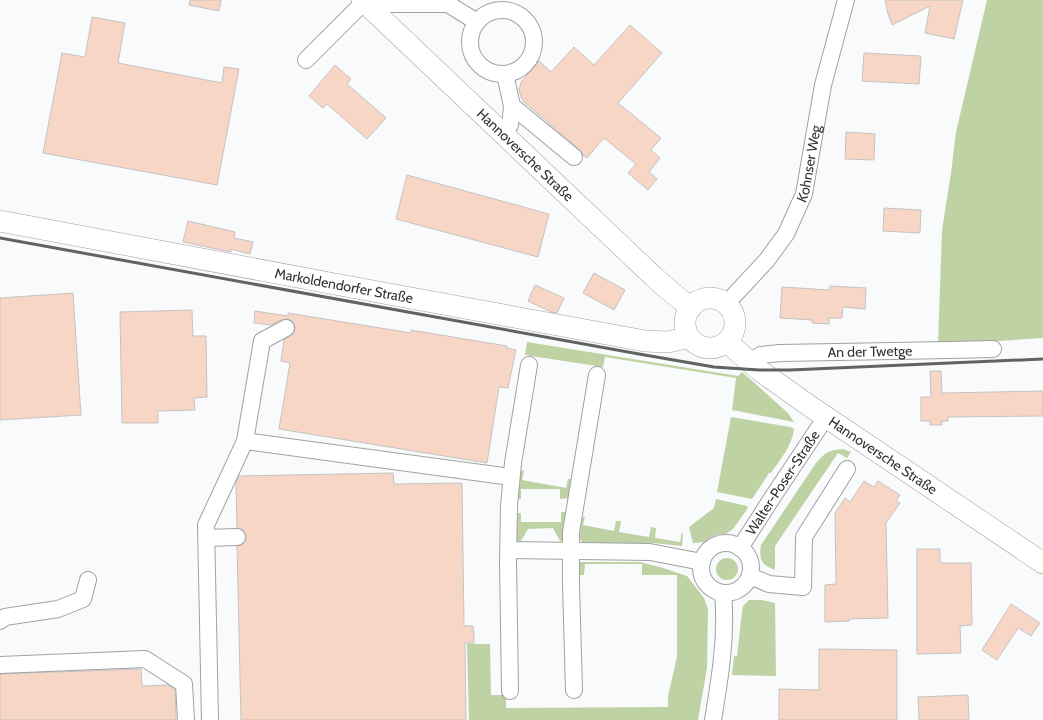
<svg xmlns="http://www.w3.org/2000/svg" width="1043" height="720" viewBox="0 0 1043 720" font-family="Cabin,sans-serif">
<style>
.green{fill:#bed2a3}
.building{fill:#f7d6c6;stroke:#c5c3c2}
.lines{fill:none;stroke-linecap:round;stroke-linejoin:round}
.minor-casing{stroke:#a0a1a3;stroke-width:18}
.major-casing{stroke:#a0a1a3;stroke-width:22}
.minor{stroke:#fff;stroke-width:16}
.major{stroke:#fff;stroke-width:21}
.rail{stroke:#616262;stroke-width:3}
.labels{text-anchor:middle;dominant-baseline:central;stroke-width:3.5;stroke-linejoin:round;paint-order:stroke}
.street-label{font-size:14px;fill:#313232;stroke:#fff}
</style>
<rect width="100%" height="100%" fill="#f9fafc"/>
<g class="green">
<polygon points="987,0 1043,0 1043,338 938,345 942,230 951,173 956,132"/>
<polygon points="527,342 738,376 742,372 788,413 794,422 732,410 736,378 605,357 603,367 525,355"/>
<path d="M731,417l59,10 4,2c-2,17 -14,31 -23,44h-2l-17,26 -35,-7z"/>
<path d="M843,449l8,3 -4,6 -9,-5 -63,93v24c-14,-6 -16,-10 -14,-25l55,-82c10,-11 13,-13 27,-14z"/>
<polygon points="520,470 524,471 522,480 566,488 568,479 571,479 572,481 569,498 560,499 560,489 521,489 521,499 517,499"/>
<polygon points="716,499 747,506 748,508 733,529 726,534 719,534 711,537 705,542 693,543 689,527 714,508"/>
<polygon points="561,512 565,512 566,514 564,539 562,541 560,541 553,528 528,529 521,541 519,542 517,541 516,513 521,513 521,522 561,522"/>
<polygon points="585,516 583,525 614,531 616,521 621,521 619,532 649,537 651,527 656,528 655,538 680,542 682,532 683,534 682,546 653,543 583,543 580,539 581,518"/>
<circle cx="727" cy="569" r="11"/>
<polygon points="580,562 640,562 660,567 687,576 704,598 708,609 707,668 698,720 469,720 467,644 490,644 491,695 503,695 506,697 506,708 668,707 668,696 677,657 677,575 642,575 642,564 585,564 584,575 580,575"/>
<polygon points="749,600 762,600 775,603 776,676 732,675 734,656 737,656 742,612 743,606"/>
</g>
<g class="building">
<polygon points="190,0 221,0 219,11 189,5"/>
<polygon points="885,0 963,0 954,39 925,33 930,6 892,25 888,14"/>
<polygon points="92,17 125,23 118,63 222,83 224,67 239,69 217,185 43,153 62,53 85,57"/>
<polygon points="630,25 662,53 618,103 661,138 651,150 660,158 649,172 657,179 648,190 628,173 636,164 604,138 587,158 583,155 580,150 524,102 521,97 519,90 521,82 539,61 551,72 574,47 594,65"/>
<polygon points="864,53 921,56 919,84 862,81"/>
<polygon points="335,65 351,79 347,84 386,118 367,139 327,104 323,108 309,96"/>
<polygon points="846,132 875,134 874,160 845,159"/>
<polygon points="407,175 549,214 538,257 396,219"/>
<polygon points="884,208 921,210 920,233 883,231"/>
<polygon points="188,221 235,232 234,238 253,242 250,254 231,249 231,252 183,242"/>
<polygon points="594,273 625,290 614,310 583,293"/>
<polygon points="535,285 564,298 557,313 551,312 528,301"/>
<polygon points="830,286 866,288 865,309 843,307 842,318 829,318 829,324 812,323 812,320 780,318 782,287 830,290"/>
<polygon points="73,293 81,415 0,420 0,298"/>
<polygon points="192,310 193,336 206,336 207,397 194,398 195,410 158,411 158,423 122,423 120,312"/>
<polygon points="255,311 288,316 288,313 411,333 411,330 507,346 507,348 516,350 508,388 499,387 487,463 279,429 290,363 281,361 284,340 294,333 295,328 294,324 291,320 287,319 281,320 271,325 254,323"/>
<polygon points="930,371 941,371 942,393 1043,391 1043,416 948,417 948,421 942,421 942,425 930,425 930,421 921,421 921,397 931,397"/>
<polygon points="393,473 394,484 462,483 464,626 473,626 474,635 474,643 465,643 466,720 241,720 237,546 242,545 246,541 246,537 245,532 241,528 237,528 236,483 239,476"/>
<polygon points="864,481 874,487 878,481 900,495 896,501 900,503 886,523 888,618 849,619 849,621 825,622 825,585 836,584 835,513 845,498 850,502"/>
<polygon points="917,549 940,549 940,563 971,563 972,625 960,626 961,653 917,654"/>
<polygon points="1011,604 1040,623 1031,636 1018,628 997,660 982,650"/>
<polygon points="819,649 897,650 897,720 779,720 779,689 819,690"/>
<polygon points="141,669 142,686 168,685 175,689 176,720 0,720 0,674"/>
<polygon points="968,695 969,720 919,720 918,697"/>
</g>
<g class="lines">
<g class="minor-casing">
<g id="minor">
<circle cx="502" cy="42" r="32"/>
<polyline points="374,11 382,4 448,4 477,22"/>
<polyline points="306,60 364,2"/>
<polyline points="512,106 574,157"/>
<polyline points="503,135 510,125 512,106 505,74"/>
<path id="s1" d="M726,304l41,-44 19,-26 18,-40 19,-109 23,-85"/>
<path id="s2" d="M751,363l8,-7 2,-1 19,-2 169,-3 44,-1"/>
<polyline points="245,441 262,341 286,328"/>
<polyline points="207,538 237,537"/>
<circle cx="726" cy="568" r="25"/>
<path id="s3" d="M740,548l32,-50 54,-81"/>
<polyline points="509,550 650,552 702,562"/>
<polyline points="750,576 769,584 803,587 804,537 847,469"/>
<polyline points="0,621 5,617 58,609 83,599 88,580"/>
<polyline points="0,665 145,659 184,684 186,720"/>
<polyline points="574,690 571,585 571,532 597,375"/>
<polyline points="510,691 508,561 509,506 513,463 529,365"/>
<polyline points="210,720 206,525 245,441 511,477"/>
<path d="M713,720c7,-42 14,-84 10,-127"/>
</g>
</g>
<g class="major-casing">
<g id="major">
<path id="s4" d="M362,0l292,277 16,14 21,17"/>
<path id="s5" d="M0,221l340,64 305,56 23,1 21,-5"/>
<circle cx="710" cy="323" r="25"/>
<path id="s6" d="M727,342l32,28 52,37 232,156"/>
</g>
</g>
<use href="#minor" class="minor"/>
<use href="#major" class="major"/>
<polyline class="rail" points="0,238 639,354 714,367 759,370 790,370 1043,359"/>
</g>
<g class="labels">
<g class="street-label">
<text stroke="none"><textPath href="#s4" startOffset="225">Hannoversche Straße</textPath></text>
<text stroke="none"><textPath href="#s1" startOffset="167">Kohnser Weg</textPath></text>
<text stroke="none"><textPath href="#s5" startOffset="350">Markoldendorfer Straße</textPath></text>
<text stroke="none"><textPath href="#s2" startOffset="122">An der Twetge</textPath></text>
<text stroke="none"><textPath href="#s6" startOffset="193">Hannoversche Straße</textPath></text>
<text stroke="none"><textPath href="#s3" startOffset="78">Walter-Poser-Straße</textPath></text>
</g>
</g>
</svg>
